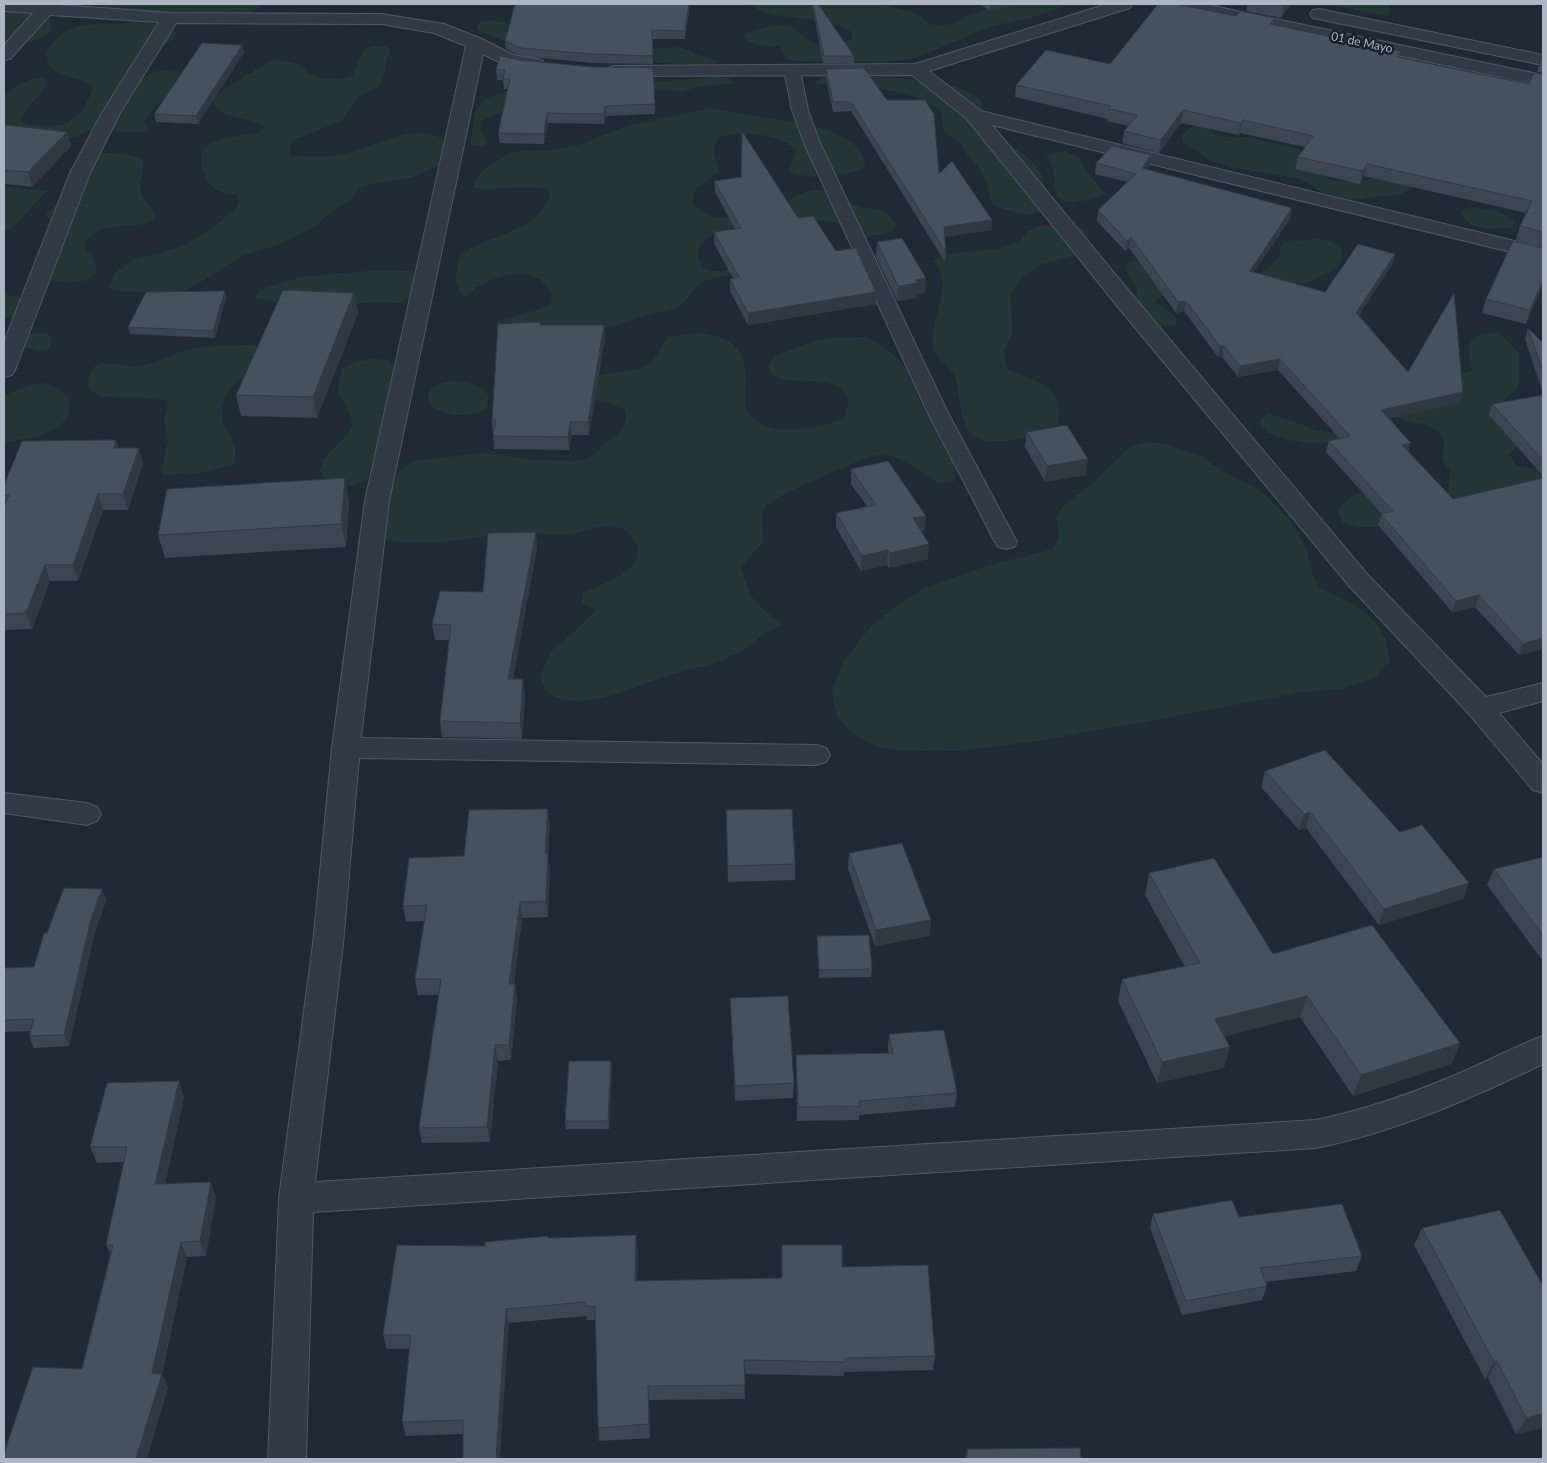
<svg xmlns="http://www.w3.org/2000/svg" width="1547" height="1463" viewBox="0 0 1547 1463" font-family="Lato,sans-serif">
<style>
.green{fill:#233737}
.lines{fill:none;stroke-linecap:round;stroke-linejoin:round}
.service-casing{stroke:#515964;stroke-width:2}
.minor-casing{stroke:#515964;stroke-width:2}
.tertiary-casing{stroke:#515964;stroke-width:2}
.service{fill:#333c46;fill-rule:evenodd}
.minor{fill:#333c46;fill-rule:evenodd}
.tertiary{fill:#333c46;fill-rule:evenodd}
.wall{fill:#3c4652}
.shaded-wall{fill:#313942}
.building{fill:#46515f;stroke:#313942}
.labels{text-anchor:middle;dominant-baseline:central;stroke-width:5;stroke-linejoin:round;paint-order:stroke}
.far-street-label{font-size:12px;fill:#adb6c3;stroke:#19212a}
</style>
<rect width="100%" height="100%" fill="#202a35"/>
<g class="green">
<path d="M97,4h165c-9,10 -20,11 -33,12l-117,-5z"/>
<path d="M750,4h129l34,8 9,5 7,7 11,2 17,-3 13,-9 40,-10h61l-40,14 -39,8 -79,33 -30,3 -90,-1 -8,-4 -5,-7 1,-4c-13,0 -27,1 -37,-8l2,-5c13,-4 29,-10 42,-7 7,2 11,7 16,11 13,9 36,11 48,1v-5c-19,-19 -82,-10 -102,-29z"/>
<polygon points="1326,4 1383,4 1388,5 1391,11 1387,16"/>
<path d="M13,11l28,2 9,7 2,9c-12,17 -30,12 -48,11v-27z"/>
<path d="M483,20l23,2 2,2 1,8 135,17 38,-2 13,7 24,8c-22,6 -42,1 -64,0 -25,-1 -52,2 -76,-1 -31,-5 -74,-18 -102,-31v-5z"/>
<path d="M132,22c14,0 34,-1 44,10l-2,6 -8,6 -20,7 -9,13 -9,7 -25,54 -28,12h-44l-27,-4v-37c12,-9 26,-20 41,-18l2,3c-2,16 -20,20 -25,38l1,4c27,5 48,7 63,-19 3,-7 7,-12 6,-19 -13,-9 -32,-6 -43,-19l-3,-13c25,-39 47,-25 86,-31z"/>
<path d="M374,46h11l6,4 -5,11 -1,11 -4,11 -5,5 -18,9 -15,23 -44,18 -8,6 -2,11c21,3 42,3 62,-3 21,-6 67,-29 89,-14 4,3 6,9 9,13l-5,13 -34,14 -39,6 -11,4 -10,13 -20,11 -14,14 -35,18 -39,12 -51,32 -14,5h-14l-42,-2 -12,-3 6,-15 18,-13 48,-13 31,-19 23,-19 4,-7 -2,-6c-6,-2 -17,-3 -22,-7 -11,-9 -21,-33 -7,-44 10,-8 39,-9 52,-13l5,-6 -43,-13 -9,-10 3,-7 13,-10 41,-25 12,-1 18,5 11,10 9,3 21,1 11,-3 12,-27z"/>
<path d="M163,70l22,3c-6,8 -12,18 -19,25 -8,7 -17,13 -22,23l5,10 -22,2 -13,-3 -1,-4c11,-20 23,-54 50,-56z"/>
<path d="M834,76c33,1 122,-1 145,23 5,5 3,11 5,18 2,6 8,14 13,18 35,28 48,24 50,73 -18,12 -37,4 -55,-4l-6,-22 -6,-13 -12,-13 -8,-13 -16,-12 -3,-20c-31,-24 -91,-26 -128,-27l9,-6z"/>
<polygon points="715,77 729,78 734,84 702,86 680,92 642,86 497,114 481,121 480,128 487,143 485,146 472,146 470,142 476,108 487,98 498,94"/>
<path d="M710,108c13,2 25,5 38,7 30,6 117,9 117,53 -20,8 -58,13 -76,3l8,-21c-18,-16 -58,-21 -79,-12 -10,18 1,19 1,34l-24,18 -3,14c27,27 67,9 96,-3 8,-4 17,-10 25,-11 21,-2 25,7 42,15 21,9 24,-5 42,20l-5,6 -26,7 -15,-4 -16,-12 -13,-1 -100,11c-7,2 -15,5 -20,11 -9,10 -3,25 10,28 8,2 23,-4 31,-6l-2,9c-13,2 -33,2 -43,12 -7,7 -12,15 -20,21l-88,25 -94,-2 1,-9 44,-12 10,-6 1,-9c-4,-5 -8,-12 -13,-15 -22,-13 -58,2 -74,18 -8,-8 -12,-18 -8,-28 1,-4 1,-9 3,-12 11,-14 52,-23 69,-35 11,-8 16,-16 22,-28l-6,-6 -30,-1 -28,3 -13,-2 1,-7 11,-13 24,-15 13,-2 27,-1 29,-5 45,-18z"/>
<polygon points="1203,124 1215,134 1221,136 1253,138 1297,149 1303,152 1321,173 1331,180 1360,182 1373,178 1416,186 1401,194 1350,200 1322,192 1301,179 1231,167 1211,161 1183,142 1182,136 1191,127"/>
<path d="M1064,151l15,7 8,14 18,21c-6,5 -15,7 -23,8 -33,6 -25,-17 -30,-35 -2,-4 -4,-7 -5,-11l4,-2z"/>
<path d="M102,153c12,0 30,0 41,7 2,12 -6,25 -1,36 2,6 10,11 14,19 -12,21 -53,-1 -72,29l3,7 5,3 5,17c-8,16 -39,11 -54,8l10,-57 -7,-6 1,-3 24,-20 18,-34z"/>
<polygon points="4,186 47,191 10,230 4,229"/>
<path d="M1469,208c16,0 34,2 46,15l-3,4c-16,3 -43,5 -51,-14l1,-3z"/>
<path d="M1061,224c16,1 31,3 27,23l-10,7 -38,11 -17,12 -12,17 1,40 -8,17 3,18c27,11 61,19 50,56 -18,11 -70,26 -87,8 -10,-11 -10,-42 -15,-56 -4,-11 -20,-18 -22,-31 -3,-23 12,-45 9,-68 -1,-6 -5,-12 -8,-18 25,-13 56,-5 81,-17 6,-3 10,-9 15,-13 8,-6 21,-5 31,-6z"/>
<path d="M1316,238l16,4 9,7 2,11c-7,10 -42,29 -53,27 -12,-1 -24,-6 -35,-9l24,-20 2,-13c10,-9 24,-1 35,-7z"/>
<polygon points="1136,261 1144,263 1168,293 1158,298 1155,302 1176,317 1176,325 1153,327 1140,313 1136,287 1132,282 1125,266 1129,262"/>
<polygon points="379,270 410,271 422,279 412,295 400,303 285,304 255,298 259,290 301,277"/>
<polygon points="4,294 24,299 16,316 4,319"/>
<polygon points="39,332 47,334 51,338 52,342 47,352 24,348 4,347 4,340"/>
<path d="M1499,332l20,21v32c-3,8 -11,9 -15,16l4,5 9,40 -7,9 5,10 28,6v40l-45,-15 -43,2 -7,-5 2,-21c-1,-5 -7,-9 -7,-13 -1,-7 2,-13 0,-20 -7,-17 -33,-14 -46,-23l62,-42 13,-3c0,-6 -2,-10 -3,-16 -2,-21 13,-22 30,-23z"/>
<path d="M699,333c34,3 48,17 47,51 0,7 -2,17 0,23 12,34 74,22 98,11l5,-19c-15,-25 -41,-15 -65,-19 -5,-1 -10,-5 -14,-6l-1,-10 7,-8 40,-16 17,-2 32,-1 12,6 20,15 8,9 17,39 29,43 3,11 1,21 -15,3c-16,-8 -33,-26 -51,-28 -4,-1 -11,-1 -15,0 -13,3 -101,41 -108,50 -7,9 -3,23 -2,34 -7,11 -17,17 -23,29l9,25 9,12 24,19c-6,3 -12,5 -17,8 -10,6 -17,15 -28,20 -23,12 -48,16 -72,23 -31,10 -91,42 -120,14 -3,-3 -4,-9 -6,-13l11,-26 24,-20 21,-21 -15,-6 2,-11c20,-10 72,-26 50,-55 -6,-8 -16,-13 -27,-12 -12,1 -24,7 -36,8 -19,1 -39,-2 -57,-1 -44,3 -92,19 -136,4l14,-46 8,-20 13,-10 71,-8 53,7 35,1 17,-3 13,-8v-4l13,-8 8,-10 4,-9 -1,-9 -14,-6 -29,-7 9,-21 48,-7 13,-7 16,-25z"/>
<path d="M237,345h16l25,10c-10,6 -44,27 -48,33 -9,14 -11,31 -2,44 7,12 10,19 6,33l-39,9 -33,1 -1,-4 7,-30 -4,-22 4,-13 -1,-5 -10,-3 -54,-1c-12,-4 -18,-11 -13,-23 2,-3 3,-7 7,-9 8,-5 30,3 42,1 18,-2 34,-13 51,-17 15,-3 31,-3 47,-4z"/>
<polygon points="371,359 388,360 396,368 376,456 370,466 368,479 355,485 337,487 326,480 320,471 323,460 349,432 352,423 350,414 340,396 338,387 342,368 355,362"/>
<path d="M450,381c17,0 26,3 39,14l-3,15c-20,7 -40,8 -57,-6 -5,-15 9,-21 21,-23z"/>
<path d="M37,383c15,1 22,5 32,15v16c-13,24 -41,24 -65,28v-47z"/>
<path d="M1268,413l52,18 9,1 53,-10c-13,6 -28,17 -42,20 -19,3 -77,2 -80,-22z"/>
<polygon points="1149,442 1165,444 1199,455 1224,472 1254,486 1265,495 1288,518 1296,529 1307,551 1313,575 1319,587 1353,604 1366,613 1378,625 1385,638 1390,663 1382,667 1375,678 1341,689 1302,692 1155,720 1025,743 956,751 897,750 878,747 859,738 846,727 836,715 832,689 844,661 871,626 895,607 922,589 986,566 1053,549 1059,538 1056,516 1063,506 1096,480 1132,445"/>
<polygon points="1360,493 1389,501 1383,527 1359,527 1342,522 1338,509 1353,495"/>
</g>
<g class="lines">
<g class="service-casing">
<polygon id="service" points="792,65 798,67 800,70 808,110 820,143 947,411 1017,542 1014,547 1006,549 998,547 995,542 927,411 804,143 792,110 784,70 786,67"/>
</g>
<g class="minor-casing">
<g id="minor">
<path d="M4,4h42l125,9 210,1 63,10 38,15 31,16 29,5 3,4 -3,4c-20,5 -42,-5 -59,-14l-94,447 -28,237 455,7 10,3 4,7 -4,7 -10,3 -457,-7 -16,186 -28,238 1001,-62c54,-11 103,-29 153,-51 25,-11 49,-24 74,-33v28c-73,35 -147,68 -227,84l-1003,64 -7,247h-38l11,-261 34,-254 19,-196 33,-247 101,-455 -32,-13 -53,-9 -205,-1 -56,90 -30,60 -75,197 -3,5 -8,2v-35l66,-169 32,-60 57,-91 -109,-7 -40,44 -6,1v-15l29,-32 -29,-2z"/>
<polygon points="1107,4 1133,4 1130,8 929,71 981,111 1543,248 1543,260 992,125 1134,297 1368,575 1486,697 1543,683 1543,701 1499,713 1543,764 1543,793 1533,790 1470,715 1350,587 1118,307 967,119 912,75 616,76 610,75 607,71 610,67 616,66 915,64"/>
<polygon points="4,793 87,803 97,807 101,814 97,821 87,825 4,813"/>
</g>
</g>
<g class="tertiary-casing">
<g id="tertiary">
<polygon points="1172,4 1204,4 1543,75 1543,86 1181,9 1175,8"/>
<polygon points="1319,9 1543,55 1543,65 1313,18 1310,14 1313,10"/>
</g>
</g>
<use href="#service" class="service"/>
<use href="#minor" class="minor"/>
<use href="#tertiary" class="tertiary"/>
</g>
<g class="wall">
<polygon points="515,4 690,4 685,39 652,39 653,64 592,63 521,56 506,49 505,41"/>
<polygon points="812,4 818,4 854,56 854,63 823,63"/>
<polygon points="980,4 1015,4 990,11"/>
<polygon points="1248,4 1291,4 1281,18 1246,11"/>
<polygon points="1236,16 1275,18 1273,25 1399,57 1529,84 1543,74 1543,247 1516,240 1520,226 1526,213 1364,176 1360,184 1295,169 1298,157 1305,147 1240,133 1239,135 1181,123 1159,153 1122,143 1124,131 1128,126 1107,121 1108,119 1015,97 1016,85 1110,64"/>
<polygon points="242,45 244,52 198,124 156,122 154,114"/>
<polygon points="1543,55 1543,73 1537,72"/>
<polygon points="520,60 591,67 653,68 655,114 606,116 604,124 548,123 544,144 500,143 498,133 508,89 504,89 503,80 497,80 496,70"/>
<polygon points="826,69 939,174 992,230 944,237 946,252 945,262 851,111 833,112 826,78"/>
<polygon points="4,128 67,132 71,146 32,187 4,184"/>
<polygon points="1096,163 1150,166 1147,169 1292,208 1290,219 1254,272 1325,292 1395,254 1392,265 1359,315 1408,372 1459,403 1389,418 1411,443 1408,451 1453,499 1543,478 1543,649 1519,655 1475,607 1452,612 1378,525 1382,514 1326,452 1329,441 1340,439 1278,370 1238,377 1222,357 1218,357 1184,311 1176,313 1129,248 1125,251 1097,221 1098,210 1127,182 1095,174"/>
<polygon points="714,181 798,218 836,251 876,304 748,325 730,291 730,279 733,278 714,244 714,232 735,229 715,192"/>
<polygon points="877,242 925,293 917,295 917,298 897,301 876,257"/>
<polygon points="1543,248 1543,284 1526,324 1482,313 1486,299"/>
<polygon points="354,293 358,313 317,418 241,416 236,395"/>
<polygon points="226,298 215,338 130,334 128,327"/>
<polygon points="541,325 604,325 605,338 589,435 572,435 569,450 494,449 492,420"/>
<polygon points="1528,328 1543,343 1543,393 1525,339"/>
<polygon points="1543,395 1543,476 1489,415 1492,404"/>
<polygon points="1027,432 1086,475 1045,482 1025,447"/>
<polygon points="116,440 119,448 143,463 128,510 103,510 78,581 50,581 32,629 4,630 4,485"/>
<polygon points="851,469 925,530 921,531 928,559 889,568 887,565 861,571 836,527 836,513 867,506 851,484"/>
<polygon points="349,501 346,547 165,558 158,535"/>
<polygon points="537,548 513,679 525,695 522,739 442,737 440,721 449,640 435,640 432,624 483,592"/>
<polygon points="1265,771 1463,899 1379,925 1306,828 1299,830 1261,787"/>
<polygon points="726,810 795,864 795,880 728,882"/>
<polygon points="550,825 548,856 550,869 548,917 522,918 514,984 515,984 517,999 511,1060 498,1061 490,1142 422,1143 419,1128 439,995 418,995 415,979 424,921 406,922 403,906 464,856"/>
<polygon points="849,853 931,920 929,936 875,946 848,869"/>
<polygon points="1543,857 1543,961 1487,885 1494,869"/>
<polygon points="1149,873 1273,954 1460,1043 1451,1064 1353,1096 1300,1017 1224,1036 1224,1068 1157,1083 1118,1001 1122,979 1185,967 1145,895"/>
<polygon points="102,889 106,901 95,931 69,1046 34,1048 29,1036 30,1031 4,1032 4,968 34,967 47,933"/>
<polygon points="817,936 872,969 871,977 819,978"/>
<polygon points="730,998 794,1083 793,1098 735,1101"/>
<polygon points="889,1034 957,1093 955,1107 859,1115 859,1120 797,1121 796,1055 889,1053 888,1049"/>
<polygon points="611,1061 612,1069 609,1129 566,1129 565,1121"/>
<polygon points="179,1081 184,1097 165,1184 216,1197 206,1256 187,1257 162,1374 168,1388 82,1369 111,1255 106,1245 124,1162 97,1163 90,1147"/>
<polygon points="1153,1214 1239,1217 1362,1256 1356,1271 1265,1282 1267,1286 1262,1300 1182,1315 1150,1228"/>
<polygon points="1422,1228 1543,1428 1516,1434 1488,1378 1485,1379 1414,1245"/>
<polygon points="549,1238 638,1250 637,1281 782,1278 842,1267 935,1356 933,1370 844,1372 844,1376 744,1374 745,1399 649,1400 650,1438 599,1441 598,1428 596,1320 587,1320 586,1316 509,1323 463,1434 406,1436 402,1422 410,1349 387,1349 383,1335"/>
<polygon points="967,1449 1081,1459 965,1459"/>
</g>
<g class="shaded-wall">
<polygon points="689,4 690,4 685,39 685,31"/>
<polygon points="990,4 1015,4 990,11"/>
<polygon points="1284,4 1291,4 1281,18"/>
<polygon points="242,45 244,52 198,124 196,116"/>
<polygon points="605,106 606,116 604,124 604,114"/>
<polygon points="1183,110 1181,123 1159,153 1161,140"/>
<polygon points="547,113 548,123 544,144 544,134"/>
<polygon points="1243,120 1240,133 1239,135 1241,123"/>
<polygon points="67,132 71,146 32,187 28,172"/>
<polygon points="1151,155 1150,166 1141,178 1142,168"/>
<polygon points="1367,164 1364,176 1360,184 1363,171"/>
<polygon points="1292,208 1290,219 1248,281 1250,271"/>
<polygon points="992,220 992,230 943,237 944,227"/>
<polygon points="1131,237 1129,248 1125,251 1127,241"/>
<polygon points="1395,254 1392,265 1354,323 1356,313"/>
<polygon points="926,278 925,293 917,295 917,298 897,301 898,286 916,280"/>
<polygon points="1543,280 1543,284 1526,324 1530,310"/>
<polygon points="225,291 226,298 215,338 213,331"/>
<polygon points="876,292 876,304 748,325 748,313"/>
<polygon points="354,293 358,313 317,418 313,397"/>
<polygon points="1186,301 1184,311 1176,313 1178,302"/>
<polygon points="604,325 605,338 589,435 588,422"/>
<polygon points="1220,346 1224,346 1222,357 1218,357"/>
<polygon points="1280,359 1278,370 1238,377 1240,366"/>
<polygon points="1463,392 1459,403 1378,421 1381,410"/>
<polygon points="570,422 572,435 569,450 568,437"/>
<polygon points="116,440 121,456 114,448"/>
<polygon points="1411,443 1408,454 1402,445"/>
<polygon points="139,448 143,463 128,510 123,494"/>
<polygon points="1088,459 1086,475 1045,482 1047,466"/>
<polygon points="345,478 349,501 346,547 341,524"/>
<polygon points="98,494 103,510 78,581 73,565"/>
<polygon points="926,516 925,530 912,533 913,518"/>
<polygon points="536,532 537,548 510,695 508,679"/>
<polygon points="929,544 928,559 889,568 890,553"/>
<polygon points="888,550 887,565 861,571 862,556"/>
<polygon points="45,565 50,581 32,629 26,613"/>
<polygon points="1479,595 1475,607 1452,612 1456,601"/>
<polygon points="1543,638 1543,649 1519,655 1523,644"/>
<polygon points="523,679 525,695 522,739 520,723"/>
<polygon points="548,809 550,825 548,856 550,869 548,917 546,901 545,853"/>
<polygon points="1310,812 1306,828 1299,830 1304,814"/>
<polygon points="1469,883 1463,899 1379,925 1384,909"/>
<polygon points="102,889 106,901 95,931 69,1046 64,1035 91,919"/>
<polygon points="520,902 522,918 512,999 509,984"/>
<polygon points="931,920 929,936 875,946 876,930"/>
<polygon points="515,984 517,999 511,1060 509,1045"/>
<polygon points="1307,996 1300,1017 1210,1040 1215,1019"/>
<polygon points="1460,1043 1451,1064 1353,1096 1361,1075"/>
<polygon points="495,1045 498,1061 490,1142 487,1127"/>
<polygon points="1230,1047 1224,1068 1157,1083 1162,1062"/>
<polygon points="611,1061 612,1069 609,1129 608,1121"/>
<polygon points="179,1081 184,1097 162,1199 155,1184"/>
<polygon points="211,1182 216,1197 206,1256 200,1241"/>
<polygon points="636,1235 638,1250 637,1295 635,1281"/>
<polygon points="181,1242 187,1257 161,1375 162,1374 168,1388 147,1459 136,1459 152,1373"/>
<polygon points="506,1309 509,1323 500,1459 496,1459"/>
<polygon points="1497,1361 1488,1378 1485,1379 1494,1362"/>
<polygon points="648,1386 649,1400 650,1438 649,1424"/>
<polygon points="1543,1414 1543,1428 1516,1434 1526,1418"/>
</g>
<g class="building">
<polygon points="515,4 689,4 685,31 652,30 653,56 592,54 521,48 505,41"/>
<polygon points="813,4 818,4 854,56 824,56"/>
<polygon points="1158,4 1176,4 1236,16 1240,11 1275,18 1270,24 1401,51 1397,57 1529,84 1534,73 1543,74 1543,232 1520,226 1532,201 1367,164 1363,171 1298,157 1313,136 1243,120 1241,123 1183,110 1161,140 1124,131 1138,115 1109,109 1111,106 1016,85 1046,50 1110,64"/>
<polygon points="202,43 242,45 196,116 154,114"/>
<polygon points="500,56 520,60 591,67 653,68 655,104 605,106 604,114 547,113 544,134 498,133 510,79 503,79 505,70 496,70"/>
<polygon points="864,68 887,100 925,100 934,114 939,174 952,161 992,220 944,227 946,252 851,102 833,102 826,69"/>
<polygon points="6,125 67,132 28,172 4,170 4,128"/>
<polygon points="742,131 798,218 813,216 836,251 856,248 876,292 748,313 730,279 739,277 714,232 741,228 714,181 741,177"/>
<polygon points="1112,146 1151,155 1142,168 1292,208 1250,271 1325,292 1358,244 1395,254 1356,313 1408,372 1454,293 1463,392 1381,410 1411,443 1402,445 1453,499 1543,478 1543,638 1523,644 1479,595 1456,601 1381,514 1393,511 1329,441 1350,436 1280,359 1240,366 1224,346 1220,346 1186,301 1178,302 1131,237 1127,241 1098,210 1136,174 1096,163"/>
<polygon points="902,238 926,278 916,280 918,283 898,286 877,242"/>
<polygon points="1513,241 1543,248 1543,280 1530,310 1486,299"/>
<polygon points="283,290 354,293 313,397 236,395"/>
<polygon points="225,291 213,331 128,327 146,292"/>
<polygon points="540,322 540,325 604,325 588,422 570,422 568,437 493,436 496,420 492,420 498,324"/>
<polygon points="1528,328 1543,343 1543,372"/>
<polygon points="1543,395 1543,460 1492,404"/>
<polygon points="1067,425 1088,459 1047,466 1027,432"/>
<polygon points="116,440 114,448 139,448 123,494 98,494 73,565 45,565 26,613 4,614 4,507 9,495 4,495 4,485 22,441"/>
<polygon points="888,461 926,516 913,518 929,544 890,553 888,550 862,556 836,513 876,505 851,469"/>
<polygon points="345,478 341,524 158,535 167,489"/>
<polygon points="536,532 508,679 523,679 520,723 440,721 451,625 432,624 440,591 483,592 488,533"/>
<polygon points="1325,750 1400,832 1422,825 1469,883 1384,909 1310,812 1304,814 1265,771"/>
<polygon points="548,809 545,853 548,853 546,901 520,902 509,984 515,984 509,1045 495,1045 487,1127 419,1128 441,979 415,979 427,905 403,906 409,858 464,856 469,810"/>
<polygon points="792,809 795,864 728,866 726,810"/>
<polygon points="902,843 931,920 876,930 849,853"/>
<polygon points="1543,857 1543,936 1494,869"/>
<polygon points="1214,858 1273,954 1372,925 1460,1043 1361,1075 1307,996 1215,1019 1230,1047 1162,1062 1122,979 1200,963 1149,873"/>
<polygon points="64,888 102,889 91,919 64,1035 29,1036 34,1019 4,1020 4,968 34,967 44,933 47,933"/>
<polygon points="869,935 872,969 819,970 817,936"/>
<polygon points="788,996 794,1083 735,1086 730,998"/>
<polygon points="944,1030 957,1093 859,1101 860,1106 798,1107 796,1055 893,1053 889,1034"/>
<polygon points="569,1061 611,1061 608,1121 565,1121"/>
<polygon points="179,1081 155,1184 211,1182 200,1241 181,1242 152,1373 162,1374 136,1459 4,1459 4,1453 33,1367 82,1369 113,1245 106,1245 127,1147 90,1147 107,1083"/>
<polygon points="1232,1200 1239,1217 1342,1204 1362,1256 1260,1268 1267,1286 1186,1301 1153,1214"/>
<polygon points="1500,1210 1543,1286 1543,1414 1526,1418 1497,1361 1494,1362 1422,1228"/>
<polygon points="636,1235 635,1281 782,1278 782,1245 842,1245 842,1267 928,1265 935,1356 845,1358 845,1362 744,1360 745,1385 648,1386 649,1424 598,1428 595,1306 585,1306 585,1302 506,1309 496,1459 463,1459 463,1420 402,1422 411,1335 383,1335 397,1245 485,1246 485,1242 548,1236 548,1238"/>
<polygon points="1080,1448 1081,1459 968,1459 967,1449"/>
</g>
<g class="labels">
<g class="far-street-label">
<text transform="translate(1362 42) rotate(12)">01 de Mayo</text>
</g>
</g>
<rect width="1547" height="1463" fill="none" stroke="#adb6c3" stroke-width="10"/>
</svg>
